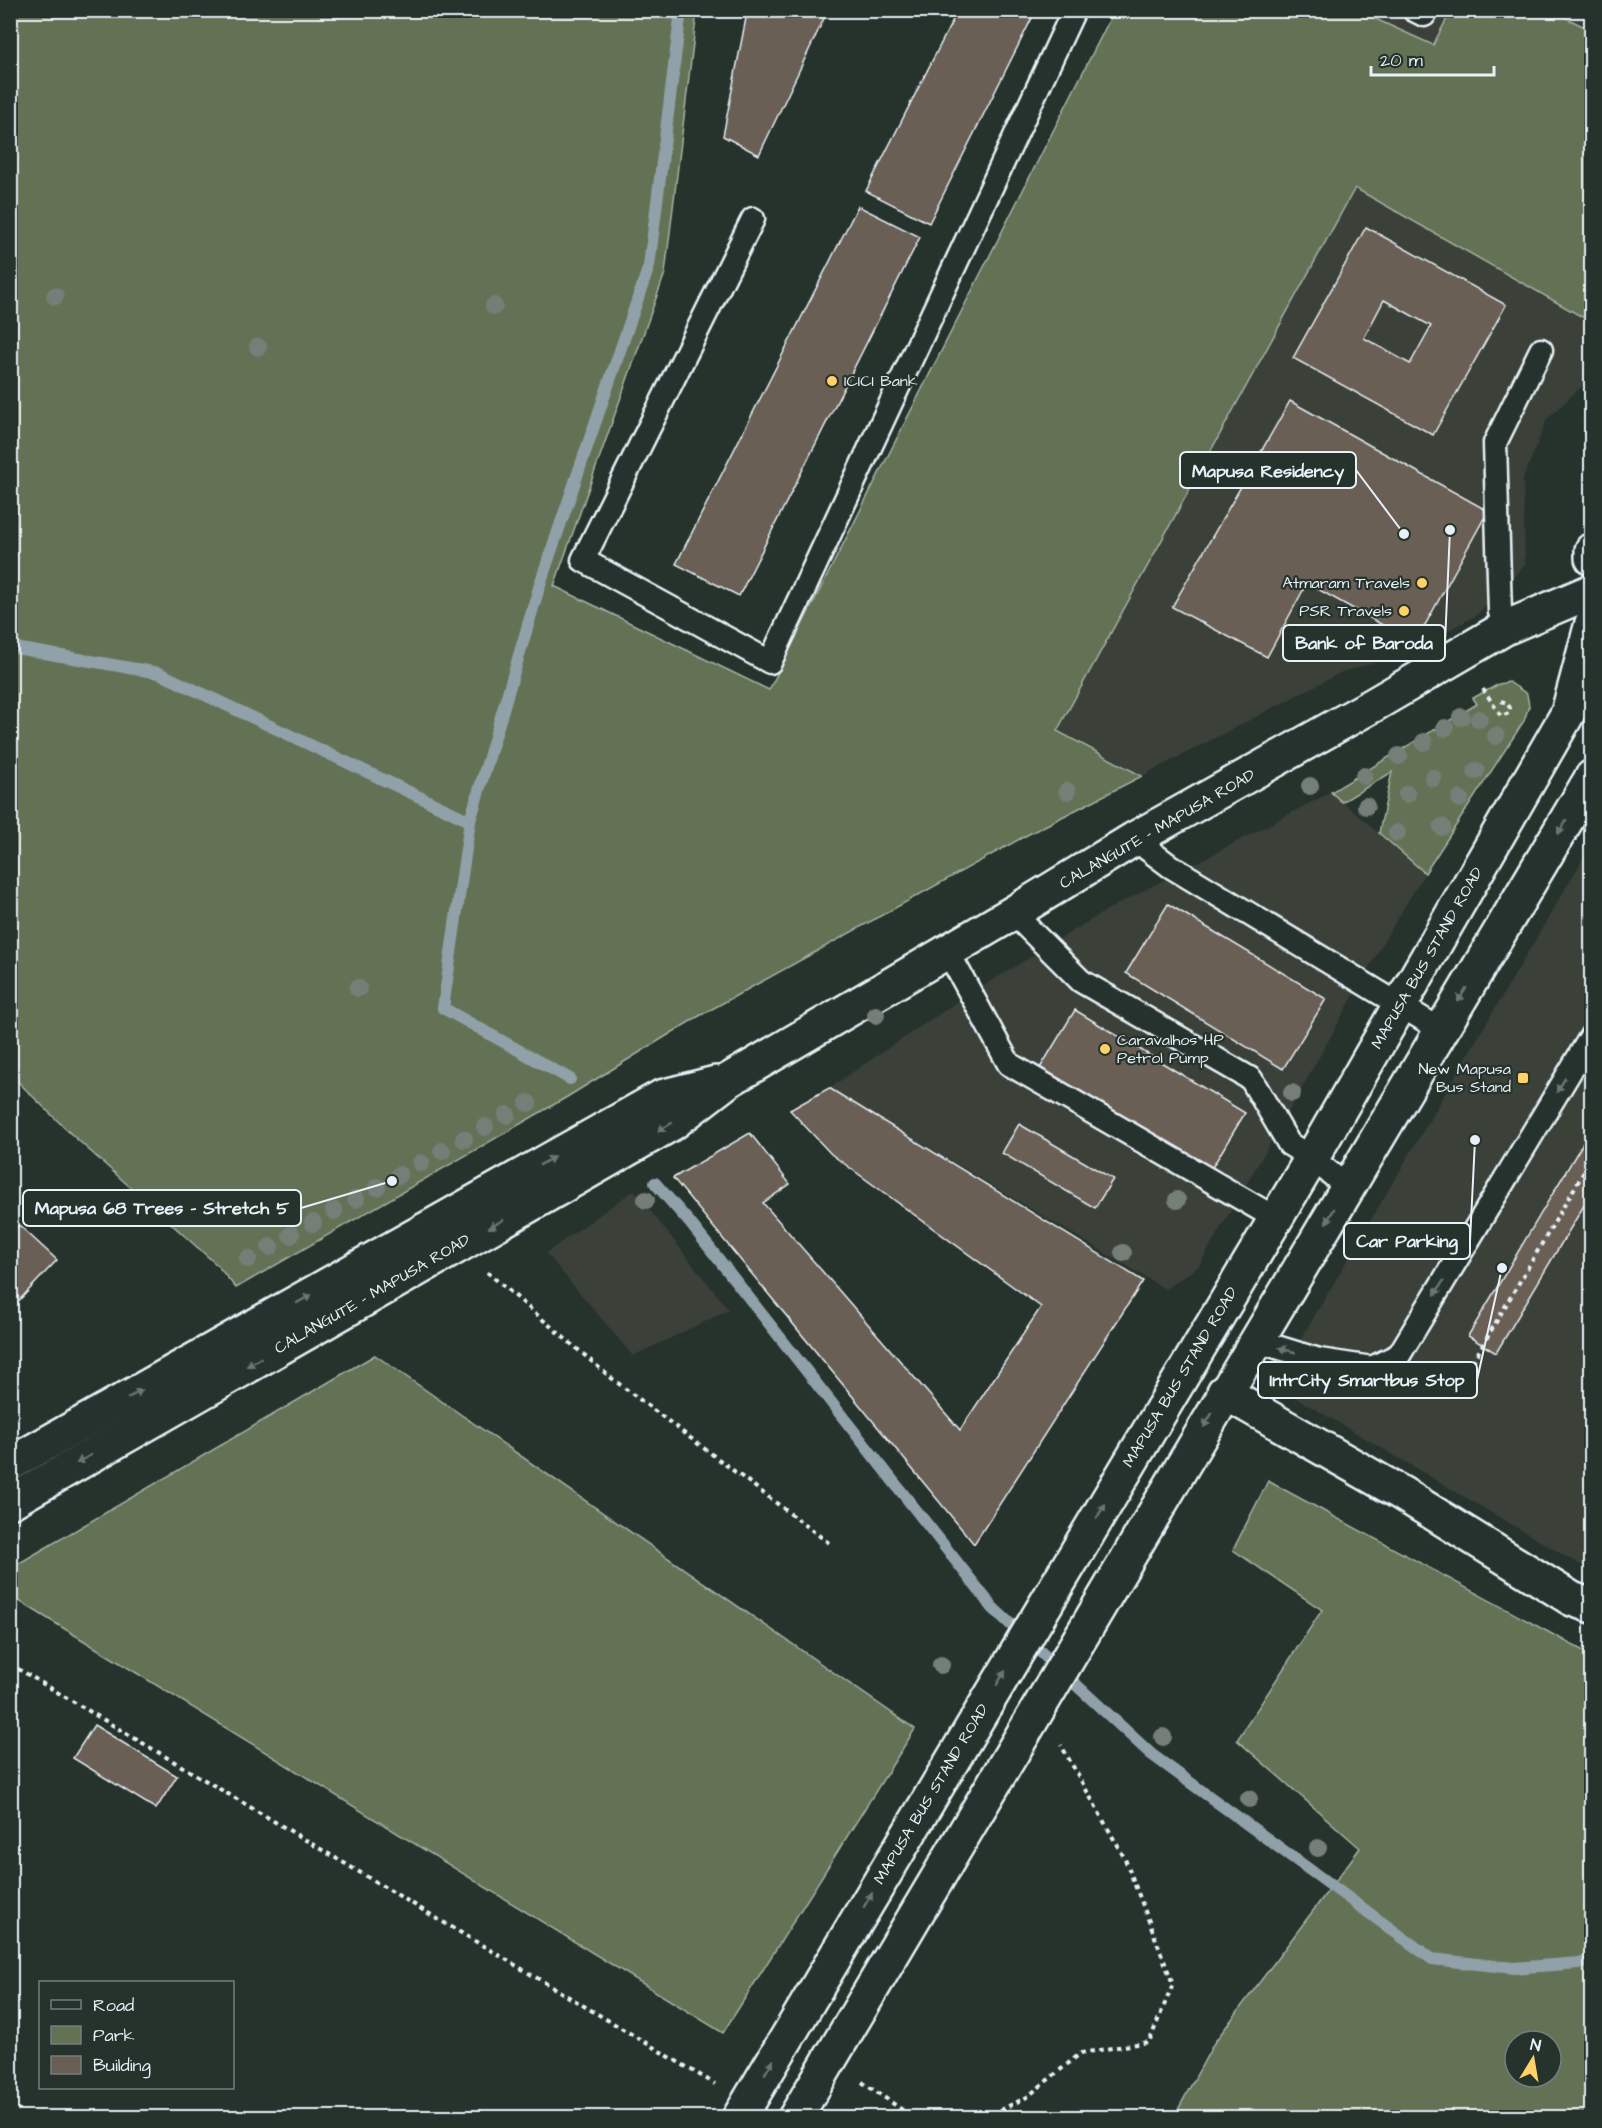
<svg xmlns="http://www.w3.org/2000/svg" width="1602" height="2128" viewBox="0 0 1602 2128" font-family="'Architects Daughter',sans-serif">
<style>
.built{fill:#3a4039}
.green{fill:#637254;stroke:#a6b2a6;stroke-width:1.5;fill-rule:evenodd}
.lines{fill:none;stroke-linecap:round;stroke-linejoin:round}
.stream{stroke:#90a1a9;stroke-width:12}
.building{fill:#695e54;stroke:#e8f1f8;stroke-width:1.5;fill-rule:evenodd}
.lane-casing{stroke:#e8f1f8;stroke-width:27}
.street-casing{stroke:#e8f1f8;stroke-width:38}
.secondary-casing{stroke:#e8f1f8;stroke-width:38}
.primary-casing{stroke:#e8f1f8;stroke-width:38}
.path{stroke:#e8f1f8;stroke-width:4;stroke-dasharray:4.5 4.5;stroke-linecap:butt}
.lane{stroke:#26332d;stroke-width:22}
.street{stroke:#26332d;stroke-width:33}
.secondary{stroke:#26332d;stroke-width:33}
.primary{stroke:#26332d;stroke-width:33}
.tree{fill:#747f78}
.oneway{fill:#6a7674}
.poi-dot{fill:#ffd166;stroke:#26332d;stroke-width:2}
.labels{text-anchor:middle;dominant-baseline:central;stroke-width:4.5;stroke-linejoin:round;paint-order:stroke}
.poi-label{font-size:16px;fill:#e8f1f8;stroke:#26332d;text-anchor:end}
.street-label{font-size:16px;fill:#e8f1f8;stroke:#26332d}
.leader{fill:none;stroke:#e8f1f8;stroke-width:2}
.callout-dot{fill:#e8f1f8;stroke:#26332d;stroke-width:2}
.callout{fill:#26332d;stroke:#e8f1f8;stroke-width:2}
.callout-label{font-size:18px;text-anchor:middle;font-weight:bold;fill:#e8f1f8}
</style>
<rect width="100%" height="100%" fill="#26332d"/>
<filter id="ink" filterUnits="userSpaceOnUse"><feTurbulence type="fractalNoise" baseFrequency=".0167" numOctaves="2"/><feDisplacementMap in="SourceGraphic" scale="12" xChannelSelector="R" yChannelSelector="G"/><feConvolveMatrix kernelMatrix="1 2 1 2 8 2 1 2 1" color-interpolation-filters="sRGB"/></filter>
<g filter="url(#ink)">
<g class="built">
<polygon points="1358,11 1451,11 1434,45"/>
<polygon points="1552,11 1591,11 1591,30"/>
<polygon points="1355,188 1591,322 1591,380 1582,386 1547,419 1523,479 1525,565 1477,615 1402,655 1342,672 1142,776 1057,731"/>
<polygon points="1331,792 1425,873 1385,939 1289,1111 1198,1267 1165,1289 829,1088 954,1004 1107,910"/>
<polygon points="1591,845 1591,1571 1274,1385"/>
<polygon points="634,1190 729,1310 633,1356 546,1253"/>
</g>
<g class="green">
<polygon points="10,11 697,11 665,273 554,586 769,690 1114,11 1358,11 1433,45 1451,11 1552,11 1591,30 1591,322 1355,188 1057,731 1142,776 1027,835 694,1019 567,1097 236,1288 217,1265 70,1133 11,1075 11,978 17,958 10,956"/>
<polygon points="1509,682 1527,694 1529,706 1524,721 1425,873 1379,833 1392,772 1342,802 1331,792 1477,704 1473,698 1499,684"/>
<polygon points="375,1355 915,1729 723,2033 11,1596 11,1568"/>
<path d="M1268,1481l323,174v462h-417l40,-74 146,-195 -123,-108 85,-130 -89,-60zM1515,2041h36v36h-36z"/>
</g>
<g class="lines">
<g class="stream">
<polyline points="10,647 159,673 470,821"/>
<polyline points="570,1079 443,1008 470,821 541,581 649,266 681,10"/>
<polyline points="655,1183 690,1223 993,1608 1151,1754 1432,1959 1514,1968 1592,1962"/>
</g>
</g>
<g class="building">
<polygon points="750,10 828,10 759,155 723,136 746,18"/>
<polygon points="958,10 1036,10 929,223 866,191"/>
<polygon points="858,206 920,237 739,596 676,564"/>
<path d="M1366,227l140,78 -73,130 -140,-77zM1384,300l47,26 -21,38 -46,-26z"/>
<polygon points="1290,401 1488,511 1415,643 1307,583 1267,657 1172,607"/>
<polygon points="1168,904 1326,999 1283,1069 1126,973"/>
<polygon points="1075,1010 1245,1113 1210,1171 1040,1068"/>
<polygon points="829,1088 1143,1281 974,1544 673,1178 750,1133 790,1184 763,1203 960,1430 1041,1307 831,1154 790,1110"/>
<polygon points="1019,1124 1113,1179 1095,1208 1002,1153"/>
<polygon points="1587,1136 1592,1139 1592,1192 1496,1353 1468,1336"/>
<polygon points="19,1225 57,1260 10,1310 10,1235"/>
<polygon points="94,1725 177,1776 156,1809 73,1758"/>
</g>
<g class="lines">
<g class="lane-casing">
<g id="lane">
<polyline points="1414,10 1424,15 1427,10"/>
<polyline points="753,219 583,560 770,662 1074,10"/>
<polyline points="1505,628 1500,612 1495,443 1541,350"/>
<polyline points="1134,839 1170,866 1441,1030"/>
<polyline points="1013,913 1081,981 1251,1079 1289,1144 1312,1158 1347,1187"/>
<polyline points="948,952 1009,1064 1275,1218"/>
<polyline points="1257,1341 1319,1360 1372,1368 1399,1355 1592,1035"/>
</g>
</g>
<g class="street-casing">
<polyline id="street" points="1224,1392 1401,1493 1572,1599 1592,1606"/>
</g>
<g class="secondary-casing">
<g id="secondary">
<polyline points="10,1464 661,1097 716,1083"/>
<polyline points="10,1502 673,1123 729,1080 1013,913 1134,839 1375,704 1505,628 1592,591"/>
</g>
</g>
<g class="primary-casing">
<g id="primary">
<polyline points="1592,550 1592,558"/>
<polyline points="739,2118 1312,1158 1568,713 1592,623"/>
<polyline points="795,2118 1592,777"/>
</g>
</g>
<g class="path">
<polyline points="1483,689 1501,716 1509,713 1510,708 1507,703 1501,701"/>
<polyline points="487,1272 610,1377 829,1543"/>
<polyline points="1468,1370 1592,1158"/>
<polyline points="10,1664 715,2084"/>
<polyline points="862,2082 914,2118"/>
<polyline points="984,2118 1027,2097 1081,2053 1149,2042 1173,1984 1125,1859 1061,1745"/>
</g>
<use href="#lane" class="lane"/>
<use href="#street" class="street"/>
<use href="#secondary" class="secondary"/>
<use href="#primary" class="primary"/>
</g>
<g class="tree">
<circle cx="55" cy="296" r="9"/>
<circle cx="494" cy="306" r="9"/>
<circle cx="258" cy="347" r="9"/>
<circle cx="1461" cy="717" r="9"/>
<circle cx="1479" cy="719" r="9"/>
<circle cx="1445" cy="728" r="9"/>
<circle cx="1496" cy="736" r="9"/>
<circle cx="1424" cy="742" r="9"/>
<circle cx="1399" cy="756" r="9"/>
<circle cx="1476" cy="771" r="9"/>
<circle cx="1364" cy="776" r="9"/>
<circle cx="1433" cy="778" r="9"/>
<circle cx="1310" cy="786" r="9"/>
<circle cx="1067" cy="791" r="9"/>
<circle cx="1407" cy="794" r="9"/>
<circle cx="1460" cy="799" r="9"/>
<circle cx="1366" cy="806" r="9"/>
<circle cx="1442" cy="827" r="9"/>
<circle cx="1397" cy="833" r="9"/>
<circle cx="358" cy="988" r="9"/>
<circle cx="876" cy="1015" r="9"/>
<circle cx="1292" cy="1093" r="9"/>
<circle cx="528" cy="1103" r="9"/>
<circle cx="507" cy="1115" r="9"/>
<circle cx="485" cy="1127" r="9"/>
<circle cx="464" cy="1139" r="9"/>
<circle cx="442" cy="1151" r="9"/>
<circle cx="421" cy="1163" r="9"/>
<circle cx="399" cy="1175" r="9"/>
<circle cx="377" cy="1187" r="9"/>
<circle cx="356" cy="1199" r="9"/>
<circle cx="646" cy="1200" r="9"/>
<circle cx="1177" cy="1200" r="9"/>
<circle cx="334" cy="1211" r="9"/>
<circle cx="313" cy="1223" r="9"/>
<circle cx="291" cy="1235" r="9"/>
<circle cx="270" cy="1247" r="9"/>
<circle cx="1123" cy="1253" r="9"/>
<circle cx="248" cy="1259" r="9"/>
<circle cx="941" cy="1665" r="9"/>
<circle cx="1163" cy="1737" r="9"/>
<circle cx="1249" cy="1799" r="9"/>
<circle cx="1318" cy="1848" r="9"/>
</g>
<defs><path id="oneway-solid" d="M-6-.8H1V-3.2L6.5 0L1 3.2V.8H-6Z" transform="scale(1.5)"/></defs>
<g class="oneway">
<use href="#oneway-solid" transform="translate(1562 827) rotate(121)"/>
<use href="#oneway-solid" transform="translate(1462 995) rotate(121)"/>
<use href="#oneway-solid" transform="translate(1561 1085) rotate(121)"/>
<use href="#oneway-solid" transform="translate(665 1127) rotate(150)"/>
<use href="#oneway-solid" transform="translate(547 1161) rotate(-29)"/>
<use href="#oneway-solid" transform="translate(1330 1216) rotate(120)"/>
<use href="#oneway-solid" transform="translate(496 1224) rotate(150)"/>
<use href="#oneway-solid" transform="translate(1439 1288) rotate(121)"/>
<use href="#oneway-solid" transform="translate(304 1299) rotate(-29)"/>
<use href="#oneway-solid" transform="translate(1287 1350) rotate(-163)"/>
<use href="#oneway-solid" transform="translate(254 1362) rotate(150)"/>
<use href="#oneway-solid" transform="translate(135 1394) rotate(-29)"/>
<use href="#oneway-solid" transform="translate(1208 1420) rotate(121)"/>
<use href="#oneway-solid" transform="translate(84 1459) rotate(150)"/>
<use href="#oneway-solid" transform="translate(1101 1511) rotate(-59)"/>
<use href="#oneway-solid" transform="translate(1001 1678) rotate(-59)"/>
<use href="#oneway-solid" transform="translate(868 1900) rotate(-59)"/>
<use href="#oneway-solid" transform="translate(769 2067) rotate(-59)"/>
</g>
</g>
<g class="poi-dot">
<circle cx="832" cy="381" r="6"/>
<circle cx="1422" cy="583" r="6"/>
<circle cx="1404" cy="611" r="6"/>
<circle cx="1105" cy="1049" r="6"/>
<rect x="1517" y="1072" width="12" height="12" rx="3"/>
</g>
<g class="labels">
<g class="poi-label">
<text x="844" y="381" text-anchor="start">ICICI Bank</text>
<text x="1410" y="583">Atmaram Travels</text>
<text x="1392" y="611">PSR Travels</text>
<text x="1117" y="1040" text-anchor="start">Caravalhos HP<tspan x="1117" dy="18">Petrol Pump</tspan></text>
<text x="1511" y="1069">New Mapusa<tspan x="1511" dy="18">Bus Stand</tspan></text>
</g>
<g class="street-label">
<text transform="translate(1157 829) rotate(-30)">CALANGUTE - MAPUSA ROAD</text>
<text transform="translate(1427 958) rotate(-60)">MAPUSA BUS STAND ROAD</text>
<text transform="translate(372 1294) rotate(-30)">CALANGUTE - MAPUSA ROAD</text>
<text transform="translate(1180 1377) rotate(-59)">MAPUSA BUS STAND ROAD</text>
<text transform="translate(931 1794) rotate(-59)">MAPUSA BUS STAND ROAD</text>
</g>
</g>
<path class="leader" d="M1404 534L1356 470M1450 530L1445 643M392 1181L301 1208M1475 1140L1470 1241M1502 1268L1477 1380"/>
<g class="callout-dot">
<circle cx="1404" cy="534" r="6"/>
<circle cx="1450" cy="530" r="6"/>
<circle cx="392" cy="1181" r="6"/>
<circle cx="1475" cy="1140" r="6"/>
<circle cx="1502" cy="1268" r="6"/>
</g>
<g class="callout">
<rect x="1180" y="452" width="176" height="36" rx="6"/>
<rect x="1283" y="625" width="162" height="36" rx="6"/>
<rect x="23" y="1190" width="278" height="36" rx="6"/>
<rect x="1344" y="1223" width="126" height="36" rx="6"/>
<rect x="1258" y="1362" width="219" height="36" rx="6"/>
</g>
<g class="callout-label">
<text x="1268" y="477">Mapusa Residency</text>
<text x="1364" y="649">Bank of Baroda</text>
<text x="162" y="1214">Mapusa 68 Trees - Stretch 5</text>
<text x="1407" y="1247">Car Parking</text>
<text x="1367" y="1386">IntrCity Smartbus Stop</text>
</g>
<rect width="1602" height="2128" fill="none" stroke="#26332d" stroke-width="36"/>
<rect x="18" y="18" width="1566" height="2092" fill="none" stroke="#e8f1f8" stroke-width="2" filter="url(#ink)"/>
<rect x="39" y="1981" width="195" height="108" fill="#26332d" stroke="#747f7e" stroke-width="1.5"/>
<rect x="51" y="2000" width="30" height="9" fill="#26332d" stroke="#747f7e" stroke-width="1.5"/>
<text x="93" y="2011" font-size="18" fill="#e8f1f8">Road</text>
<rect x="51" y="2026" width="30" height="18" fill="#637254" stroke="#747f7e" stroke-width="1.5"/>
<text x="93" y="2041" font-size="18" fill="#e8f1f8">Park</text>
<rect x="51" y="2056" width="30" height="18" fill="#695e54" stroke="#747f7e" stroke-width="1.5"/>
<text x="93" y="2071" font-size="18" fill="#e8f1f8">Building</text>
<g transform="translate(1533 2059) rotate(11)"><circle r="28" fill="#26332d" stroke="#747f7e" stroke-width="1.5"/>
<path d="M0-4.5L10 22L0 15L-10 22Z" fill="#ffd166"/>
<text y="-9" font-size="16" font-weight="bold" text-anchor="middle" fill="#e8f1f8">N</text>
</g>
<path d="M1371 66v9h123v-9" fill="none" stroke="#e8f1f8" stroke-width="3"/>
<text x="1380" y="66" font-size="18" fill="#e8f1f8" stroke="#26332d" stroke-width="4.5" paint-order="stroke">20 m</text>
</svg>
